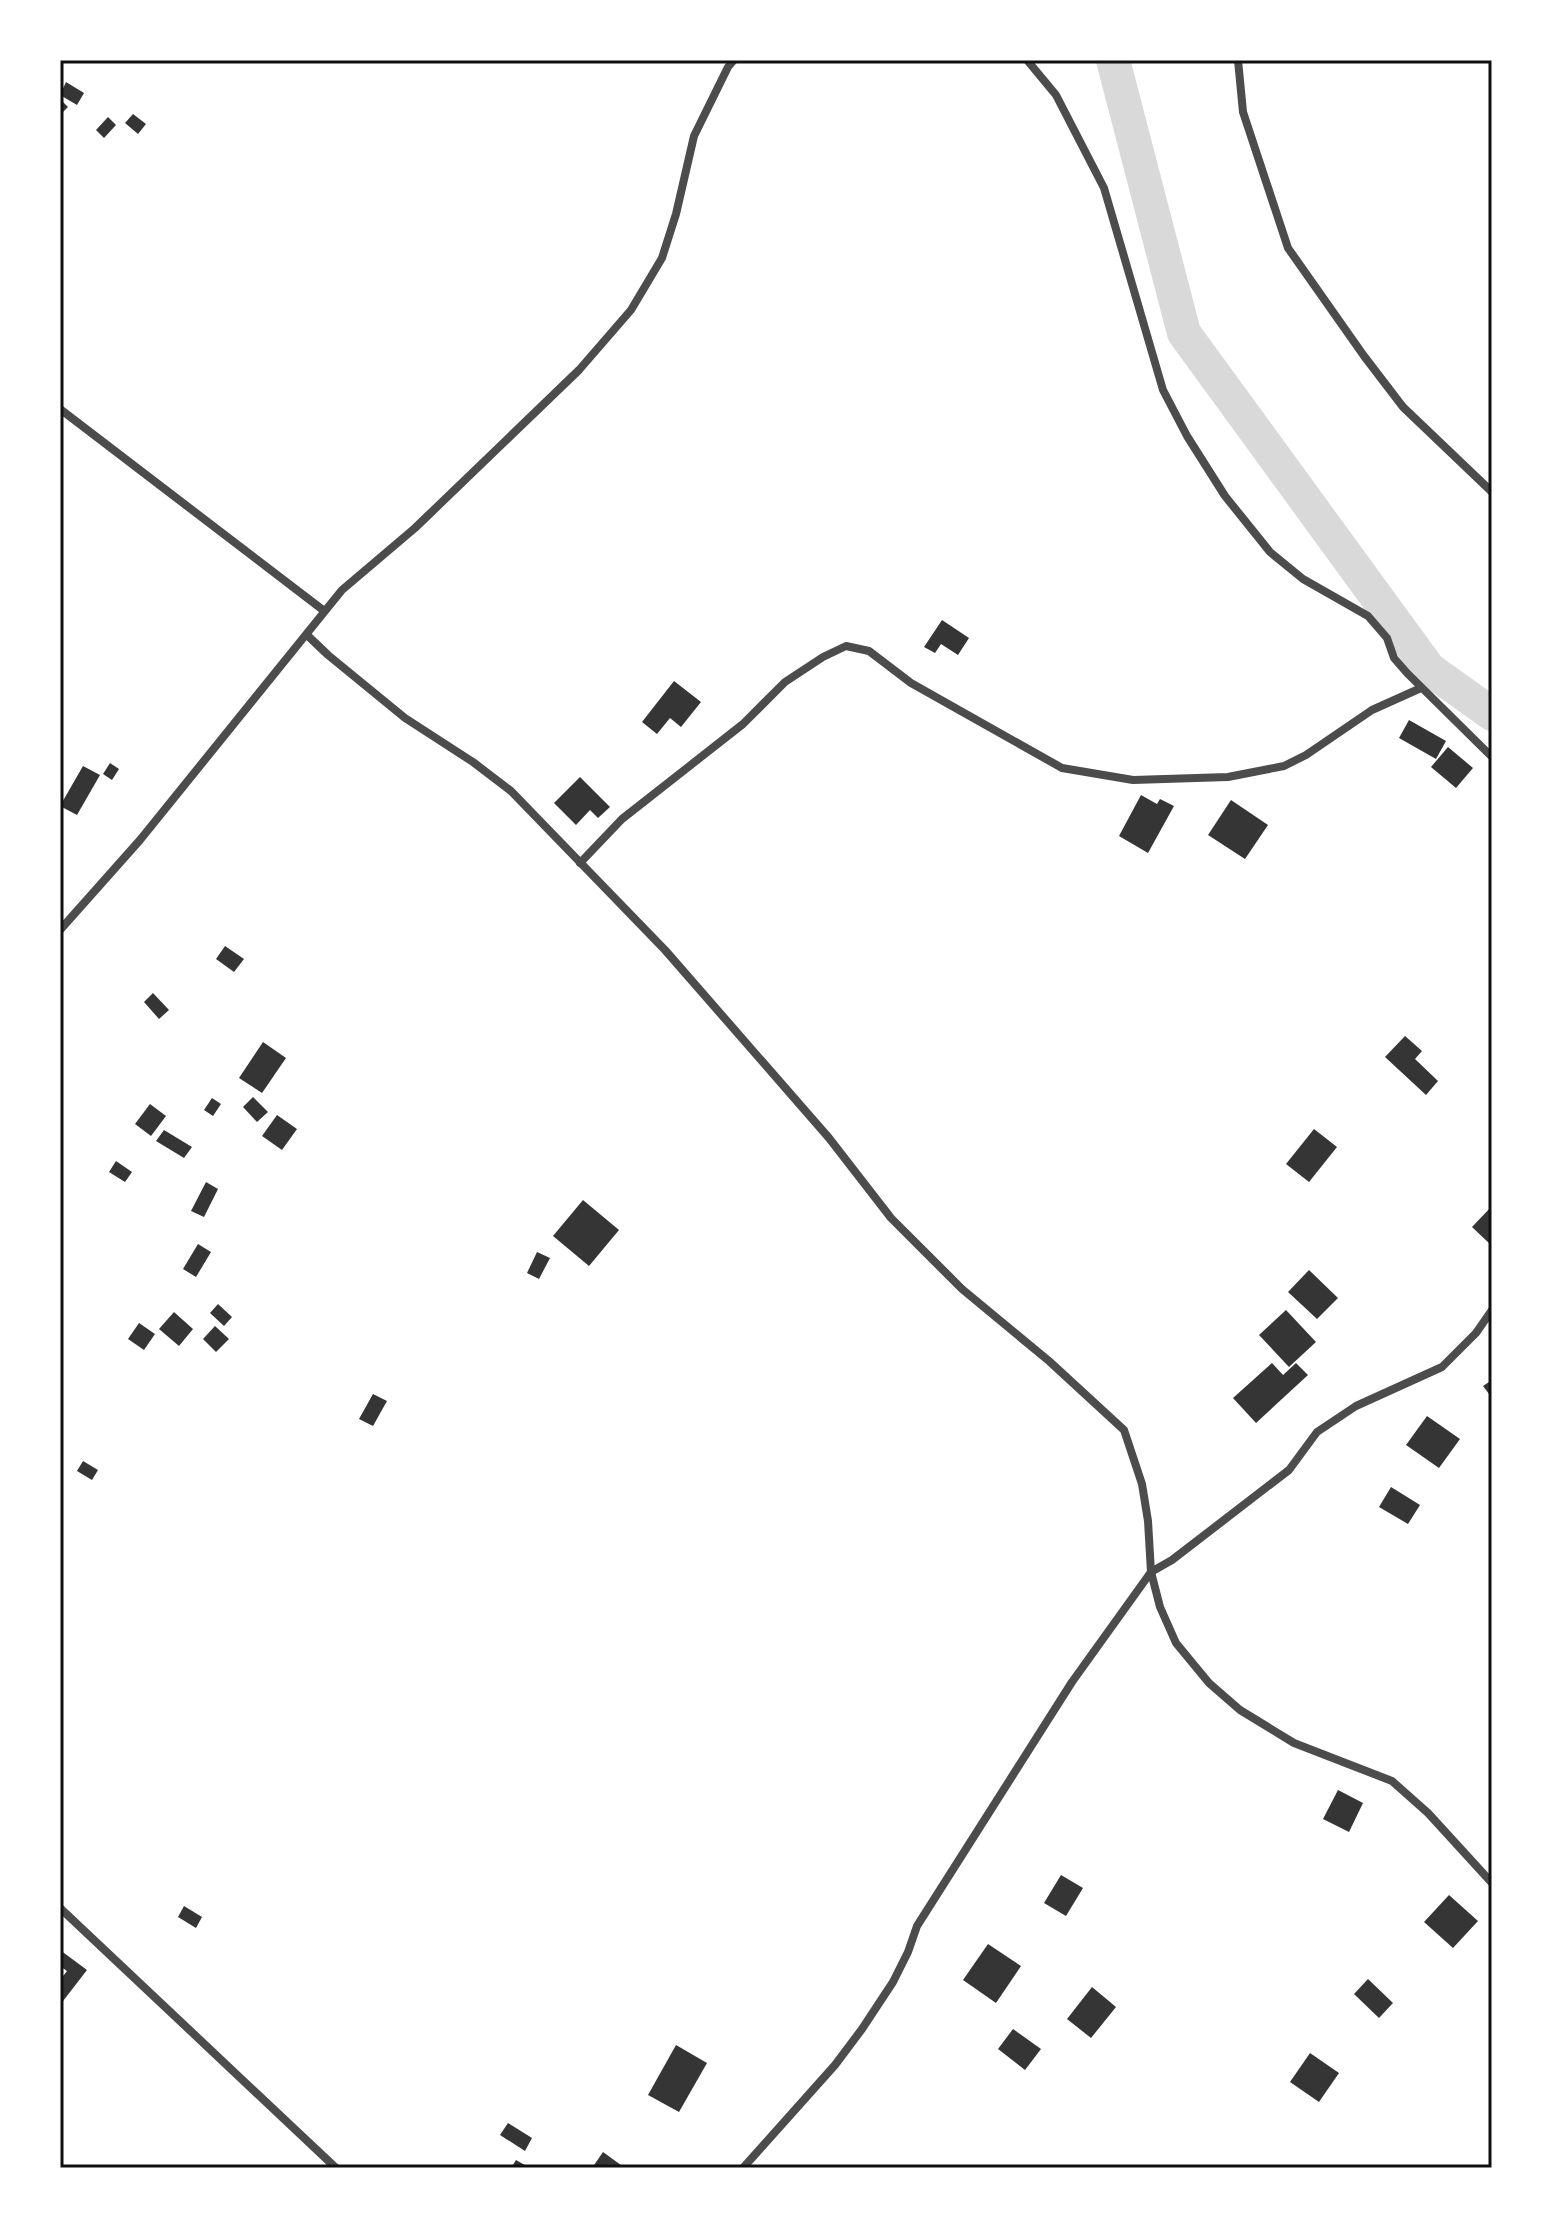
<svg xmlns="http://www.w3.org/2000/svg" width="1552" height="2228" viewBox="0 0 1552 2228" font-family="'Golos Text',sans-serif">
<style>
.lines{fill:none;stroke-linecap:round;stroke-linejoin:round}
.river{stroke:#d9d9d9;stroke-width:34}
.building{fill:#353535}
.minor{stroke:#4c4c4c;stroke-width:8}
.neatline{fill:none;stroke:#111;stroke-width:3}
</style>
<rect width="100%" height="100%" fill="#fff"/>
<g class="lines">
<polyline class="river" points="1113,60 1184,333 1429,669 1492,714"/>
</g>
<g class="building">
<polygon points="66,82 84,93 77,105 60,95"/>
<polygon points="60,99 68,107 60,115"/>
<polygon points="133,114 146,124 138,134 125,123"/>
<polygon points="108,117 116,125 104,138 96,130"/>
<polygon points="942,620 969,638 958,655 941,644 935,653 924,647"/>
<polygon points="674,681 701,702 681,727 670,718 657,734 642,722"/>
<polygon points="1409,720 1446,741 1436,759 1399,738"/>
<polygon points="1448,747 1473,768 1456,788 1431,767"/>
<polygon points="110,763 119,769 112,780 103,774"/>
<polygon points="83,766 100,775 77,815 60,806"/>
<polygon points="580,777 610,807 598,818 590,810 576,825 554,803"/>
<polygon points="1141,795 1157,804 1160,799 1174,806 1148,853 1119,836"/>
<polygon points="1231,800 1268,825 1245,859 1208,835"/>
<polygon points="225,946 244,959 234,972 216,959"/>
<polygon points="153,993 169,1010 159,1019 144,1002"/>
<polygon points="1405,1036 1422,1051 1415,1059 1438,1081 1426,1095 1385,1057"/>
<polygon points="263,1042 286,1058 262,1093 239,1078"/>
<polygon points="253,1097 268,1112 257,1122 243,1107"/>
<polygon points="212,1098 221,1104 213,1116 204,1110"/>
<polygon points="150,1104 166,1116 151,1136 135,1124"/>
<polygon points="277,1115 297,1129 282,1150 262,1136"/>
<polygon points="1314,1129 1337,1147 1309,1182 1286,1164"/>
<polygon points="164,1130 192,1147 184,1158 156,1141"/>
<polygon points="116,1161 132,1172 125,1182 109,1172"/>
<polygon points="206,1182 218,1189 204,1217 191,1211"/>
<polygon points="583,1200 619,1230 589,1266 553,1236"/>
<polygon points="1492,1206 1492,1246 1472,1227"/>
<polygon points="198,1244 211,1252 196,1277 183,1269"/>
<polygon points="537,1252 550,1258 539,1279 527,1273"/>
<polygon points="1309,1270 1338,1298 1317,1319 1288,1292"/>
<polygon points="218,1304 232,1317 224,1326 210,1313"/>
<polygon points="1286,1310 1316,1342 1289,1367 1259,1335"/>
<polygon points="174,1312 193,1329 179,1346 159,1329"/>
<polygon points="139,1323 155,1334 144,1350 128,1339"/>
<polygon points="215,1326 229,1339 216,1352 203,1339"/>
<polygon points="1272,1363 1283,1375 1296,1363 1308,1375 1256,1423 1233,1398"/>
<polygon points="1492,1380 1492,1398 1483,1386"/>
<polygon points="373,1394 387,1401 373,1426 359,1419"/>
<polygon points="1427,1416 1460,1439 1439,1468 1406,1445"/>
<polygon points="83,1461 98,1470 92,1480 77,1471"/>
<polygon points="1391,1487 1420,1505 1408,1524 1379,1507"/>
<polygon points="1338,1790 1363,1803 1349,1832 1323,1819"/>
<polygon points="1061,1875 1083,1888 1066,1916 1044,1903"/>
<polygon points="1449,1895 1478,1921 1453,1948 1424,1922"/>
<polygon points="184,1906 202,1917 196,1928 178,1917"/>
<polygon points="988,1944 1021,1966 996,2003 963,1980"/>
<polygon points="60,1950 87,1970 60,2005 60,1980 67,1971 60,1966"/>
<polygon points="1368,1979 1393,2003 1379,2018 1354,1994"/>
<polygon points="1092,1987 1116,2007 1091,2038 1067,2019"/>
<polygon points="1013,2029 1041,2049 1025,2070 998,2049"/>
<polygon points="676,2045 707,2063 679,2112 648,2095"/>
<polygon points="1310,2053 1339,2073 1319,2102 1290,2082"/>
<polygon points="508,2123 532,2138 525,2151 500,2135"/>
<polygon points="603,2152 625,2168 592,2168"/>
<polygon points="516,2160 530,2168 511,2168"/>
</g>
<g class="lines">
<g class="minor">
<polyline points="1027,60 1056,95 1104,188 1163,390 1187,436 1225,496 1270,552 1303,579 1368,616 1387,638 1394,658 1407,673 1492,757"/>
<polyline points="1238,60 1243,112 1288,248 1364,356 1403,407 1492,492"/>
<polyline points="60,409 323,610"/>
<polyline points="307,635 328,655 405,718 473,762 511,791 665,950 829,1138 891,1218 962,1289 1049,1361 1124,1430 1142,1484 1148,1521 1151,1572 1160,1607 1176,1643 1209,1683 1240,1710 1294,1743 1392,1781 1428,1813 1492,1883"/>
<polyline points="580,863 622,819 743,724 785,682 823,657 846,646 869,651 911,683 1062,768 1133,780 1228,777 1284,766 1306,755 1372,710 1421,688"/>
<polyline points="60,930 140,840 342,590 415,528 579,370 631,310 662,258 676,214 694,136 728,67 734,60"/>
<polyline points="60,1908 336,2168"/>
<polyline points="743,2168 835,2065 862,2029 893,1982 908,1952 917,1926 1072,1682 1151,1572 1172,1560 1289,1470 1317,1432 1356,1406 1442,1367 1476,1333 1492,1310"/>
</g>
</g>
<rect width="1552" height="2228" fill="none" stroke="#ffffff" stroke-width="124"/>
<rect x="62" y="62" width="1428" height="2104" class="neatline"/>
</svg>
